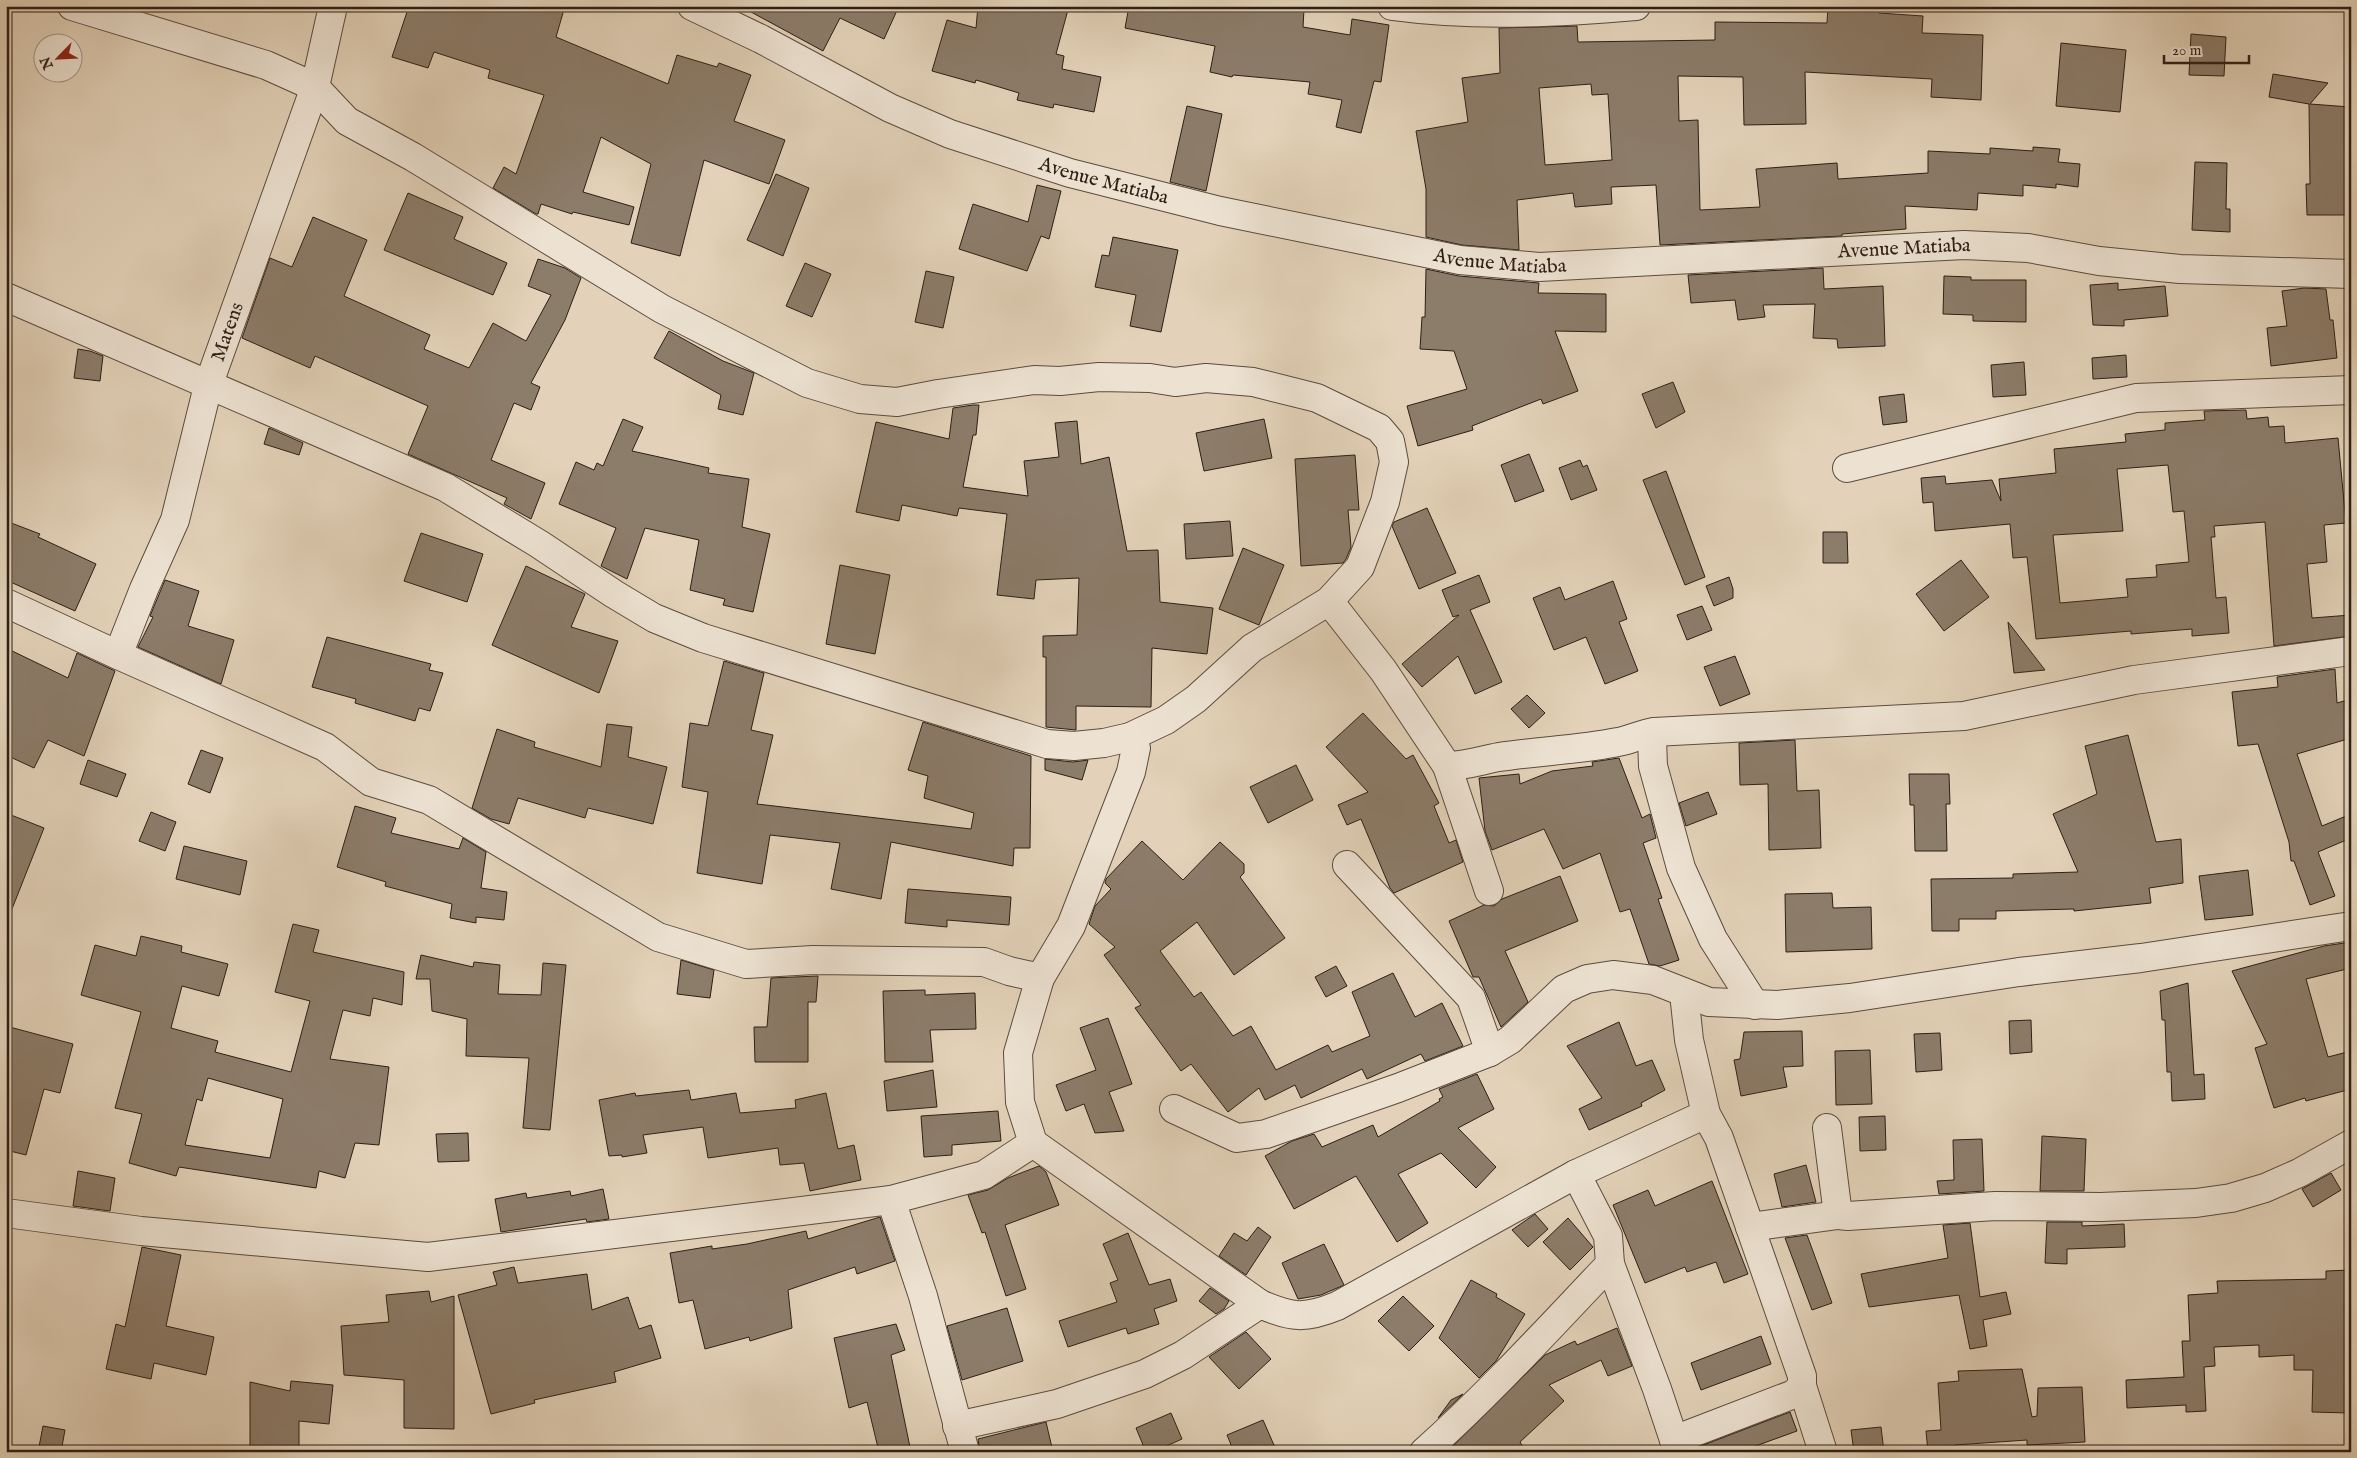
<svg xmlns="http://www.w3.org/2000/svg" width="2357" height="1458" viewBox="0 0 2357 1458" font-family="'IM FELL English',serif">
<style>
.building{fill:#8c7c6a;stroke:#2d1f15;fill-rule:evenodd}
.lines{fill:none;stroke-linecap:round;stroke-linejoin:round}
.minor-casing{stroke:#5a4c3e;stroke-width:30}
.minor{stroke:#ede2d2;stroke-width:28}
.labels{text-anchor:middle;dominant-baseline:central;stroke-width:5;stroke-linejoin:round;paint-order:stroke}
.street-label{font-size:20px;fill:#2d1f15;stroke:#ede2d2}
</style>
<rect width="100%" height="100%" fill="#e3d2b9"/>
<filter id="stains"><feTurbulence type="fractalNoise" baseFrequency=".004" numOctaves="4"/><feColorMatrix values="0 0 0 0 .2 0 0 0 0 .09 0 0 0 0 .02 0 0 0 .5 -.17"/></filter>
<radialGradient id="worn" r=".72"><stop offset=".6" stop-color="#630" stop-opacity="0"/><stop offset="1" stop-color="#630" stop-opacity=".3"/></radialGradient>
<g class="building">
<polygon points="409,6 565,6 556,37 668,84 677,55 717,67 719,63 751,75 734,121 785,140 769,184 704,160 680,256 631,243 651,164 601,137 583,192 634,207 629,225 573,212 572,214 541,204 538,214 536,214 493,188 504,167 516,174 544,95 488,78 490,70 434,52 428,68 392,57"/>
<polygon points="740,6 899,6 884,39 840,18 823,51"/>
<polygon points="978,6 1069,6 1056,54 1064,56 1062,69 1101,77 1094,112 1054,104 1053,108 1017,100 1019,93 976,80 975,83 932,71 947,20 976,28"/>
<polygon points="1129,6 1276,6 1304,9 1303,27 1350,35 1352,19 1389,25 1381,82 1374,81 1361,133 1336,127 1342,100 1308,94 1310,82 1233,75 1232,77 1210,72 1215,46 1125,28"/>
<path d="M1828,6h52l-1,7 44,3 -1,17 61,2 -2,65 -50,-3 1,-18 -127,-7 1,52 -62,1 -1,-48 -65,-1 1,45 19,-1 2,90 60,-3 -4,-38 81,-6 1,16 90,-6v-22l62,3v-6l43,3v-4l27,2 -2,13 22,2 -2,23 -22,-3v4l-33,-3v11l-45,-3 -1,17 -72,-4 1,23 -64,5v2l-182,9 -4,-60 -45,2 1,17 -37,3 -2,-14 -56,7 2,50 -57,-5 -36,-8v-48l-10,-58 52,-9 -6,-44 38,-5 -1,-45 78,-2 1,16 137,-2v-18l112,1zM1591,84l1,11 16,-1 4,66 -67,5 -6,-77z"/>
<polygon points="2191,34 2226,37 2224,76 2189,75"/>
<polygon points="2061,43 2126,50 2120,112 2056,106"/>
<polygon points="2273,74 2328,83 2310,104 2350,107 2347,154 2349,154 2351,215 2307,215 2306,184 2310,184 2309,104 2269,97"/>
<polygon points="1187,106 1222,114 1206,191 1170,182"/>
<polygon points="2195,162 2227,163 2226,209 2230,209 2230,232 2192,230"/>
<polygon points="776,174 809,188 783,256 747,240"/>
<polygon points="1037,185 1061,191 1049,239 1041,236 1027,271 959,249 973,204 1028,222"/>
<polygon points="408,193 463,217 454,239 507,263 493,295 384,250"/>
<polygon points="313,217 367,240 344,296 430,335 424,349 469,368 493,323 526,341 551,295 528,286 538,259 565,268 581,278 565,320 531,383 540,387 531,410 514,403 491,460 545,483 531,519 504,504 507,498 408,454 428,406 315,356 310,368 242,338 270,258 292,267"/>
<polygon points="1113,237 1178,250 1161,332 1130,326 1136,295 1095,287 1102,255 1109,256"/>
<polygon points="805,263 831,274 812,317 786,306"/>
<polygon points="1823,268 1824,289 1883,286 1885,346 1838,348 1837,339 1813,338 1815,304 1763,305 1765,317 1738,320 1735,300 1691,303 1688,275"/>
<polygon points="1426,269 1459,276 1539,283 1538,293 1606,294 1606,332 1555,331 1578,391 1543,404 1541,399 1472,426 1473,430 1418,446 1407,406 1467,389 1454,351 1420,349 1422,317 1425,317"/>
<polygon points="926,271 954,277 943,328 915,322"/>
<polygon points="1944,276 1971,277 1971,280 2026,280 2026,322 1973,321 1973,315 1943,314"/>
<polygon points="2118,283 2118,290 2165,286 2168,316 2124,320 2124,326 2093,325 2090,285"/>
<polygon points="2304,288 2326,289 2330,320 2333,320 2337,358 2271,366 2267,328 2287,326 2282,291"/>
<polygon points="669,331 723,361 754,373 743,415 718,409 721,395 654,358"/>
<polygon points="78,349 90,351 103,356 100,381 74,378"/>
<polygon points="2126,355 2127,377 2093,379 2092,358"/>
<polygon points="2024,362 2026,395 1993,397 1991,365"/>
<polygon points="1673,382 1685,412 1656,428 1642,394"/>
<polygon points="1904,394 1907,422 1883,425 1879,397"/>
<polygon points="973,405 979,405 976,435 973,435 963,487 1028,496 1024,461 1059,457 1055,423 1077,421 1081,464 1109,457 1127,551 1158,550 1160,602 1213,608 1207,654 1152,648 1151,707 1076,706 1076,730 1046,727 1046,657 1043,657 1043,636 1077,635 1079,578 1036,580 1034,599 997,595 1007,514 959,508 957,516 902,505 899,521 856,512 876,422 949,439 953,408"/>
<path d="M2246,410l1,9 21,-2 1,10 15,-1 1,17 53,-5 8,85 -22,2 3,37 -20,2 5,54 39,-3v21l-77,10 -9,-124 -51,4 1,11h-4l5,61 10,-1 3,36 -37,3v-7l-61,5v-3l-95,8 -9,-82 -14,1 -3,-34 -75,7 -2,-29 -10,1 -2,-25 24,-2 1,8 46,-4 9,21 -2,-22 57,-6 -2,-24 72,-7 -1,-8 40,-4v-7l40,-3 -1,-9zM2168,465l5,47 11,-1 5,51 -33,3 1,12 -31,2 2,18 -68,6 -7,-68 70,-4 -6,-62z"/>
<polygon points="623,419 643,427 632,451 709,468 708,473 749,479 742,527 770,534 753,612 723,605 725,599 690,590 699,540 645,528 627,579 601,566 616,528 559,504 576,462 594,470 597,463 603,466"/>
<polygon points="1264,419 1272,458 1204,471 1196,433"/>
<polygon points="269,428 303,443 299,455 264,444"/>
<polygon points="1529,454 1544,491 1515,502 1501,465"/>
<polygon points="1355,455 1359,510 1348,510 1351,547 1346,559 1343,563 1301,566 1295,459"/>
<polygon points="1580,460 1583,467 1587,465 1597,490 1571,500 1559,468"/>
<polygon points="1666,471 1705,577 1685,585 1643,480"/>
<polygon points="1427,508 1456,573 1419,589 1392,526 1394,522"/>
<polygon points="6,521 40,534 38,537 96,564 75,611 6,580"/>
<polygon points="1230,521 1233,556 1186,559 1184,524"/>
<polygon points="1823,532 1847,532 1848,563 1823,563"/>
<polygon points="421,533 483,554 467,602 404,581"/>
<polygon points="1243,548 1284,565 1259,625 1219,609"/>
<polygon points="1961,560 1989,597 1944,631 1916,594"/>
<polygon points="840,565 890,575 875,654 826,644"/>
<polygon points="526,566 585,594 571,627 618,641 599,693 492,645"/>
<polygon points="1479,575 1490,602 1470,610 1502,682 1475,694 1458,656 1422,687 1402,664 1459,615 1453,617 1442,590"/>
<polygon points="1729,577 1733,589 1733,598 1714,606 1706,586"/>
<polygon points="165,580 199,591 188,626 234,640 221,684 138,647 153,617 150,616"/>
<polygon points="1613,581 1627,619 1619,622 1638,671 1605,684 1586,637 1554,650 1533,598 1560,587 1565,600"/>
<polygon points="1702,606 1712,630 1687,640 1677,615"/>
<polygon points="2008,622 2045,670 2014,673"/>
<polygon points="327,637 431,664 429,670 443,673 430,711 419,708 415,721 355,703 356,699 312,687"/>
<polygon points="6,648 68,678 77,653 115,671 84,756 48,740 34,768 6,755"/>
<polygon points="1735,656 1750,694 1720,706 1704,667"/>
<polygon points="724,661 764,673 751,730 773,735 757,804 971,829 974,813 924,798 928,776 908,770 923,722 1031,756 1030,848 1014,848 1013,866 891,842 881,899 831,889 840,843 770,835 762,884 697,873 708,792 682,787 690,723 708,726"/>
<polygon points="2335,669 2337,703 2351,699 2351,738 2297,754 2322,826 2351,814 2351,838 2318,852 2335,896 2310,905 2294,861 2291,861 2289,842 2258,744 2238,746 2232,692 2278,687 2277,677"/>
<polygon points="1527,695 1545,713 1529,728 1511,709"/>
<polygon points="1363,713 1406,759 1413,755 1439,803 1434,806 1449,843 1456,840 1463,862 1394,893 1390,888 1361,819 1347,825 1338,805 1368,792 1326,747"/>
<polygon points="607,724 632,727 628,757 667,767 653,824 588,808 585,818 518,798 509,824 491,819 472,808 497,729 535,742 534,747 601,767"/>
<polygon points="2128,735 2156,842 2181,839 2183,883 2149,888 2151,903 2074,911 2074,909 1996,911 1996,919 1959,919 1959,931 1932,931 1931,879 2013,878 2013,874 2078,872 2053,814 2097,794 2085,746"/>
<polygon points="1795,740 1797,791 1819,790 1821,848 1769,850 1768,784 1740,785 1739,743"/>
<polygon points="201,750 223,758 210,793 188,784"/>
<polygon points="1619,758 1642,818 1650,814 1656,838 1643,843 1662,898 1658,899 1679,960 1660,966 1649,964 1630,909 1620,912 1600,853 1563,869 1544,829 1492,850 1485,831 1479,778 1519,774 1520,784 1552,771 1593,766 1592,762"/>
<polygon points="1045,759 1073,762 1088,760 1082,780 1045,770"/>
<polygon points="88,760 126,774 117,797 80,784"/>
<polygon points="1296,765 1313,800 1268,823 1250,787"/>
<polygon points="1909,774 1949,774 1950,804 1946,804 1947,851 1915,851 1914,805 1910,805"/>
<polygon points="1708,792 1717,814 1686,826 1679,803"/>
<polygon points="355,806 396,818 391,833 459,849 463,838 486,852 481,888 507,892 504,920 476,917 476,923 450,918 452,904 385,886 386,882 337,867"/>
<polygon points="151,812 176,822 165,851 139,841"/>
<polygon points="6,813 44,828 8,919 6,919"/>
<polygon points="1142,841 1183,880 1220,842 1244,864 1244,873 1240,877 1285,938 1234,975 1197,922 1160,951 1194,997 1201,992 1233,1036 1251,1026 1276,1070 1328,1045 1332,1052 1370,1036 1352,992 1393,973 1415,1017 1442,1003 1463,1046 1425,1061 1421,1054 1367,1079 1362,1069 1301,1098 1295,1085 1265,1100 1259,1088 1228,1112 1191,1064 1181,1071 1135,1008 1141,1005 1104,955 1115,947 1089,924 1095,906 1111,889 1105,883 1106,879"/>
<polygon points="184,846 247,861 240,895 176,879"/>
<polygon points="2248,870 2253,915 2205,920 2199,876"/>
<polygon points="1560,876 1578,921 1505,951 1528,1002 1501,1027 1479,977 1473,977 1449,921 1484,905 1494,906 1502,899"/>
<polygon points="908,889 1011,897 1009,925 947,920 947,927 905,923"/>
<polygon points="1832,893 1833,908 1871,907 1872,949 1786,952 1785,894"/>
<path d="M293,924l26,6 -6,22 91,20 -2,33 -29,-7 -3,18 -27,-6 -13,49 59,8 -10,78 -24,-2 -10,35 -26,-7 -3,17 -137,-21 -3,9 -47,-13 13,-49 -27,-6 26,-96 -60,-17 14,-50 41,11 5,-20 41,10 -1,6 47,12 -9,32 -37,-10 -11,42 47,13 -3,11 76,20 19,-71 -35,-9zM208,1078l75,21 -13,59 -85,-13 12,-46 5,2z"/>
<polygon points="2351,942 2351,968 2306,979 2328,1057 2351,1051 2351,1089 2306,1101 2305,1098 2274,1108 2255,1048 2267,1044 2232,971 2324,946"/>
<polygon points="421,955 473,967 474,962 500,965 498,994 541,995 543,963 566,965 550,1130 523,1128 529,1058 466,1056 467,1019 432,1011 430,979 416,979"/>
<polygon points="681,960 714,970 710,998 677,994"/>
<polygon points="1336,966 1347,986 1326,997 1315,977"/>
<polygon points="818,976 816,1002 808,1002 808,1062 755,1062 754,1027 767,1027 771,978"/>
<polygon points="2188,983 2194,1075 2204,1074 2205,1099 2172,1101 2171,1072 2167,1072 2165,1020 2162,1020 2160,991"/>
<polygon points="925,990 925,995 975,993 976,1029 930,1030 933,1062 885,1062 883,991"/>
<polygon points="1108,1018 1132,1084 1109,1092 1124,1131 1095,1133 1084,1104 1066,1111 1056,1085 1096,1070 1080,1028"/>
<polygon points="2031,1020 2032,1052 2010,1054 2009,1021"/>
<polygon points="1619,1022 1636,1066 1652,1060 1665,1090 1641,1103 1642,1106 1589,1130 1579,1109 1602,1098 1567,1046"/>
<polygon points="6,1026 73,1044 60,1093 44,1089 26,1155 6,1150 6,1072 12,1052 6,1051"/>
<polygon points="1802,1031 1803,1066 1783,1067 1787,1087 1741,1096 1734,1060 1740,1059 1744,1032"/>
<polygon points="1940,1033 1942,1070 1916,1072 1914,1034"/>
<polygon points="1870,1050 1872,1104 1836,1105 1835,1051"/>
<polygon points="933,1070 937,1107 887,1111 884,1081"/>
<polygon points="1477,1074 1494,1109 1458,1128 1496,1167 1476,1188 1441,1153 1398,1174 1428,1223 1397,1242 1356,1176 1294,1209 1265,1156 1292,1141 1314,1134 1322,1147 1373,1125 1378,1137 1440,1101 1439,1099 1443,1097 1439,1089"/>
<polygon points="689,1090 691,1100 736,1093 740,1113 796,1108 795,1100 826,1093 838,1149 854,1145 861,1180 810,1191 804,1163 780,1165 778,1148 708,1158 703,1127 643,1135 647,1153 622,1157 622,1155 609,1156 599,1100 635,1093 636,1096"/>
<polygon points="998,1111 1001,1141 952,1145 952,1155 924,1157 921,1116"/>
<polygon points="1885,1116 1886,1150 1860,1151 1859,1117"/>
<polygon points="468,1133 469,1161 438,1162 436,1134"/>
<polygon points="2042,1136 2086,1139 2084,1191 2040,1191"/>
<polygon points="1982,1139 1984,1191 1939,1194 1937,1181 1954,1180 1953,1140"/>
<polygon points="1806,1165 1816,1202 1782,1207 1774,1174"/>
<polygon points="1039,1166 1046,1172 1059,1205 1005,1225 1026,1289 1006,1296 985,1232 982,1233 968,1195 988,1190 1008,1178"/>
<polygon points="78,1171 115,1178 110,1211 73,1206"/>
<polygon points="2331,1173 2341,1190 2313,1207 2302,1189"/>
<polygon points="1712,1181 1748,1274 1724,1283 1716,1262 1687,1272 1685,1267 1645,1283 1613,1205 1648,1190 1655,1206"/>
<polygon points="603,1189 609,1219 587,1222 586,1219 501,1232 495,1199 526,1193 527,1198 570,1191 571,1196"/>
<polygon points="1535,1214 1548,1229 1528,1247 1512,1230"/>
<polygon points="880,1217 895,1261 857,1274 855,1267 788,1290 792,1328 750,1341 749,1337 705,1349 693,1300 679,1303 670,1253 712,1246 712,1249 747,1244 806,1231 808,1239"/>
<polygon points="1568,1218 1593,1247 1570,1270 1543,1242"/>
<polygon points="2047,1222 2082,1222 2082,1226 2124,1224 2125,1247 2067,1249 2067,1264 2045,1263"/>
<polygon points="1970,1223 1980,1297 2006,1292 2011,1314 1983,1320 1987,1346 1970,1349 1959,1295 1869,1307 1861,1274 1948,1258 1943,1225"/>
<polygon points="1258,1227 1271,1237 1246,1275 1219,1256 1234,1233 1247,1241"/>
<polygon points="1128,1233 1149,1285 1170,1279 1177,1301 1154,1309 1159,1324 1128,1334 1126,1328 1068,1347 1059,1321 1117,1302 1110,1283 1118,1280 1103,1244"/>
<polygon points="1807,1235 1832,1303 1812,1310 1785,1238"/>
<polygon points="1324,1244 1344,1285 1321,1295 1298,1299 1282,1263"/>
<polygon points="142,1247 181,1255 166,1326 214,1337 206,1375 154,1363 151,1379 106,1369 116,1324 125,1327"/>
<polygon points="514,1267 518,1283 587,1274 592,1310 628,1297 639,1329 651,1325 661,1358 614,1372 616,1382 534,1400 535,1403 491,1414 458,1295 497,1285 493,1272"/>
<polygon points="2351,1270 2348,1413 2312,1412 2313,1370 2294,1370 2294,1355 2259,1357 2259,1345 2214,1347 2215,1366 2204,1367 2206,1411 2186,1412 2186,1405 2127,1408 2126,1380 2184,1377 2182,1341 2190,1341 2188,1295 2218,1293 2217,1281 2326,1279 2326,1271"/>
<polygon points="1471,1280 1497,1294 1496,1297 1525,1314 1496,1361 1479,1378 1439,1338"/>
<polygon points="1210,1288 1229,1301 1224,1309 1216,1314 1199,1301"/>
<polygon points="429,1291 431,1302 454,1296 454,1429 404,1428 404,1380 344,1375 341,1326 389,1322 386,1295"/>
<polygon points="1403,1296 1434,1326 1409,1351 1378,1321"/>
<polygon points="1007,1308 1023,1361 962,1380 947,1326"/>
<polygon points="896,1324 905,1350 891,1355 911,1452 879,1452 867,1402 849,1408 834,1338"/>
<polygon points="1617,1328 1632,1366 1608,1376 1601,1360 1549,1385 1564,1401 1520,1442 1526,1452 1447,1452 1545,1355 1575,1341 1577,1345"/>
<polygon points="1246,1332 1271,1359 1239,1389 1209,1357"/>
<polygon points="1761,1336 1771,1364 1701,1390 1691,1363"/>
<polygon points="2022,1369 2032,1417 2037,1416 2038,1388 2082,1387 2085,1442 2027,1445 2027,1440 1955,1445 1956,1452 1928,1452 1926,1431 1941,1430 1938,1383 1959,1381 1958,1371"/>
<polygon points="291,1381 333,1385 329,1424 299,1421 299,1452 250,1452 250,1382 290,1391"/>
<polygon points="1463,1394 1461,1396 1438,1418 1451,1400"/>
<polygon points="1790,1412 1797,1431 1739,1452 1693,1452 1693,1449"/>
<polygon points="1171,1413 1182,1439 1153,1452 1146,1452 1136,1428"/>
<polygon points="1263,1420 1277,1452 1234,1452 1227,1435"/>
<polygon points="1046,1422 1053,1452 980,1452 978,1439"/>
<polygon points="43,1426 65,1430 61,1452 38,1452"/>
<polygon points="1881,1427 1884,1452 1854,1452 1851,1430"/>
</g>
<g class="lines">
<g class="minor-casing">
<g id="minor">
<path id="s1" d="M692,6l69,33 129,69 60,26 120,39 150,38 240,49 79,7 425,-22 64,3 71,13 81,8 171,5"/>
<path d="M1392,6c81,11 163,7 244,0"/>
<polyline points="6,297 445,487 539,544 614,594 654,618 703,638 1047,744 1074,746 1104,743 1130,737 1166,720 1196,699 1252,648 1329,601 1360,567 1385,502 1394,462 1390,441 1379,428 1317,398 1253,382 1206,378 1175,382 1150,378 1099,377 1060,381 1034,380 938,394 897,402 860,399 807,383 662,309 413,157 347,121 315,87 266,65 72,6"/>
<polyline points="1847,468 2136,398 2351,390"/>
<path d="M1329,601l54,69 64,96c18,0 35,-6 52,-9 39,-6 80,-7 119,-15 12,-2 23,-8 36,-10l310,-16 170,-36 217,-29"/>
<polyline points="6,603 118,655 325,747 371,782 429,800 658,937 746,964 813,960 984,962 1009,971 1040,978 1071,926 1131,772 1136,748 1130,737"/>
<path id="s2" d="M118,655l26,-66 31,-69 33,-134 107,-299 18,-81"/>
<polyline points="1654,732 1652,738 1653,766 1681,868 1713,939 1755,1005"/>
<polyline points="1447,766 1489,891"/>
<polyline points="1347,865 1471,998 1490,1052"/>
<path d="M1040,978l-22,75 2,49 13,41 227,161c32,14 45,15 77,2l239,-132 130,-60"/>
<polyline points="1174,1109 1237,1138 1266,1134 1398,1088 1490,1052 1510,1040 1564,989 1587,979 1613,975 1653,980 1709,1002 1777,1005 1850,998 2019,972 2141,958 2351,926"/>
<polyline points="1827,1128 1838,1215 1848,1216 1995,1206 2101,1207 2196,1203 2231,1198 2265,1188 2299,1173 2351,1144"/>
<polyline points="1576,1174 1608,1236 1610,1264 1657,1389 1678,1452"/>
<polyline points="891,1200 923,1296 965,1452"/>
<polyline points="6,1213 141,1231 428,1257 891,1200 984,1175 1033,1143"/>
<polyline points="1750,1227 1838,1215"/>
<polyline points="1802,1386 1823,1452"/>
<polyline points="957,1426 1057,1404 1145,1374 1183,1355 1260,1304"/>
<polyline points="1674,1440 1794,1394 1802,1386 1802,1376 1719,1138 1706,1114 1689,1040 1684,993"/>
<path d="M1424,1452c66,-59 125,-124 186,-188"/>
</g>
</g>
<use href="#minor" class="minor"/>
</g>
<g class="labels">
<g class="street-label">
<text stroke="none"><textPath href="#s1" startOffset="449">Avenue Matiaba</textPath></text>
<text stroke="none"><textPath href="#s1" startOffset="1259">Avenue Matiaba</textPath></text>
<text stroke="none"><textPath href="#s1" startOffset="854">Avenue Matiaba</textPath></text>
<text stroke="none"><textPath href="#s2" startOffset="342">Matens</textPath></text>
</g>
</g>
<rect width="2357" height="1458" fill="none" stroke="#e3d2b9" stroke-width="25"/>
<rect x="8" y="8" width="2342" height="1443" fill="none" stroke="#2d1f15" stroke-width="2.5"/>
<rect x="12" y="12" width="2332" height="1433" fill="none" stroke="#2d1f15"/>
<g transform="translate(58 58) rotate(246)"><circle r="24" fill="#ede2d2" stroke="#a09486"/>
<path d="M0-4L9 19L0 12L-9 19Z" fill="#8f2418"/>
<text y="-8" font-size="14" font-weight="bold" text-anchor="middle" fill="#2d1f15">N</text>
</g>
<path d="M2164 55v8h85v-8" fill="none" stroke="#2d1f15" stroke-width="2.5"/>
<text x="2172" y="55" font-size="15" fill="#2d1f15" stroke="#ede2d2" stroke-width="4" paint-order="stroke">20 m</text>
<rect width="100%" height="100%" filter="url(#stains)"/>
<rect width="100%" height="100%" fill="url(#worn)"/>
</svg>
